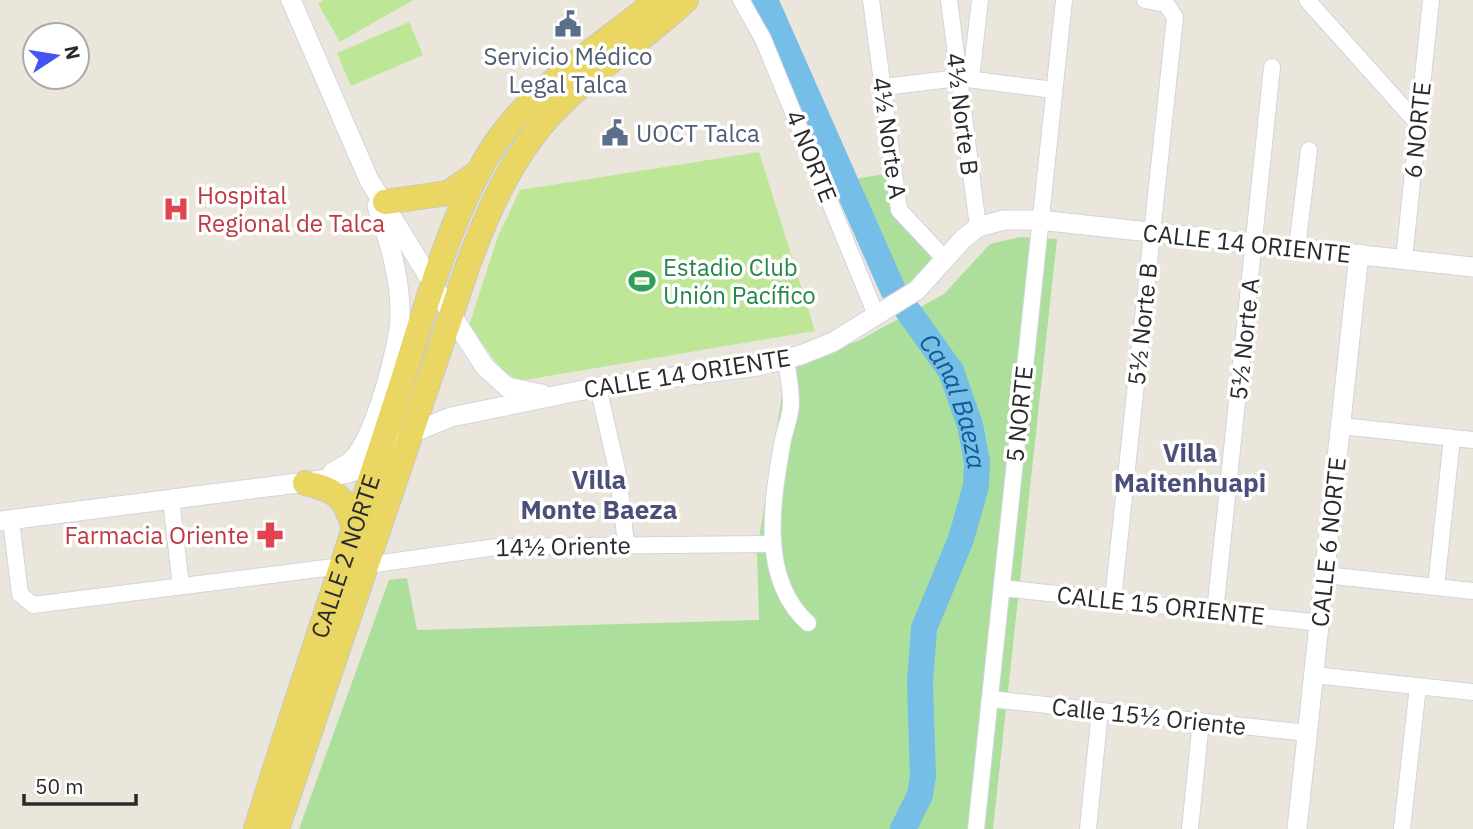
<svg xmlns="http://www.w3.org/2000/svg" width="1473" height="829" viewBox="0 0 1473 829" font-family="'IBM Plex Sans',sans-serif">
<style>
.green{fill:#acdf9b}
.pitch{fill:#bde697}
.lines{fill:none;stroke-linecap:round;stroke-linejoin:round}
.river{stroke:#74bee8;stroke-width:26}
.minor-casing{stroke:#d2d3e2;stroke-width:18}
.tertiary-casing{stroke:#d2d3e2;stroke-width:21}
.primary-casing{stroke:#c8c8c8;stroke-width:26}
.minor{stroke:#fff;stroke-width:16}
.tertiary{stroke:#fff;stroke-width:19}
.primary{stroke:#e9d663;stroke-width:24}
.labels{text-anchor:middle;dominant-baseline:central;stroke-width:7;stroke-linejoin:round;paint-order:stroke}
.service-label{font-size:24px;fill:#4e5e75;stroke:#fff}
.street-label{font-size:24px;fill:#2a2a2a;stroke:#fff}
.health-label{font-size:24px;fill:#be3a42;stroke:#fff;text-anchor:start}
.leisure-label{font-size:24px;fill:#27864d;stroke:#fff;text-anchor:start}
.water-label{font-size:26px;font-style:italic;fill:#145b93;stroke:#fff}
.neighbourhood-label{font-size:26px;font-weight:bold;fill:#4c5078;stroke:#fff}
</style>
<rect width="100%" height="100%" fill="#ebe6dc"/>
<g class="green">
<polygon points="890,173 895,210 938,258 906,292 855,179"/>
<polygon points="1020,237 1057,239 993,829 299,829 389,580 407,578 417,630 759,620 757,551 782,395 780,371 858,341 944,294 990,244"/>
</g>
<g class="pitch">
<polygon points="324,0 413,0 340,42 318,4"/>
<polygon points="409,22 423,55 351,86 337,53"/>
<polygon points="759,152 815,331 519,381 502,370 469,326 498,236 520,190"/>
</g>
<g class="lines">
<path class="river" id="s1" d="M765,0l128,290 58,81 19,54 7,37 -1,24 -15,53 -37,89 -4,55 3,93 -3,19 -17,34"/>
<g class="minor-casing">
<g id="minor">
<polyline points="741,0 763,39 876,315"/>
<polyline points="871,0 899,210 944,258"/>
<polyline points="949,0 978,227"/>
<polyline points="1307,0 1418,124"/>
<polyline points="971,79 980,0"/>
<polyline points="883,87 959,78 1054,90"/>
<polyline points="1297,248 1309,150"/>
<polyline points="1404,259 1431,0"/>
<path d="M786,360c2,14 5,29 5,43 0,14 -7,28 -9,42 -10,57 -23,134 26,178"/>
<polyline points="598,387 618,474 626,544"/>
<polyline points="1341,426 1473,440"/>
<polyline points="171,500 181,586"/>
<polyline points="11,520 20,594 33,605 342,566"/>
<polyline points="368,565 496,547 771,544"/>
<polyline points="1325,575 1473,591"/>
<polyline points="1436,587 1452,438"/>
<polyline points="1002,588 1320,623"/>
<polyline points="1113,600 1175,17 1166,4 1145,0"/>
<polyline points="1215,612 1272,67"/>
<polyline points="1314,675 1473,692"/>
<polyline points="990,699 1308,733"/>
<polyline points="976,829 1064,0"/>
<polyline points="1088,829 1100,711"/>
<polyline points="1190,829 1201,721"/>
<polyline points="1402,829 1418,686"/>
</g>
</g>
<g class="tertiary-casing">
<g id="tertiary">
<polyline points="291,0 369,180 463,333 485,367 507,387 542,394"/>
<path d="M333,472c6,-4 14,-7 19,-12 22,-21 47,-112 48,-143 1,-38 -11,-76 -23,-111"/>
<polyline points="0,521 321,480 362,469 412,433 451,417 598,387 758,366 801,355 833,342 917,290 963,239 978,227 1004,220 1039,220 1473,267"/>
<polyline points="1297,829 1359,254"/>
</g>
</g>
<g class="primary-casing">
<g id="primary">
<polyline points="385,202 448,193 476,174"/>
<path d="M305,483c32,7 40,14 49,46"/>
<path id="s2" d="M256,829c44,-143 94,-285 140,-428 27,-81 52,-186 99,-257 41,-60 107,-98 162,-144"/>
<path d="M277,829l191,-564c21,-57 46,-114 90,-158 39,-40 88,-68 128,-107"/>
</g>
</g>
<use href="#minor" class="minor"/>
<use href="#tertiary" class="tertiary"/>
<use href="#primary" class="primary"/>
</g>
<defs>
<g id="civic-bare" transform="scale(2.1)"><path d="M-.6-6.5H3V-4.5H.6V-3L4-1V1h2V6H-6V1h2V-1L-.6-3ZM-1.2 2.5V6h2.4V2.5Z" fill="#5c6f8a" stroke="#fff" stroke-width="2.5" paint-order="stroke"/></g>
<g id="hospital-bare" transform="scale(2.1)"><path d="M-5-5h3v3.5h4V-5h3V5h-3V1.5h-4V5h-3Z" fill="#e0444e" stroke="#fff" stroke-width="2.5" paint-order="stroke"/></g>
<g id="stadium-bare" transform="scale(2.1)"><path d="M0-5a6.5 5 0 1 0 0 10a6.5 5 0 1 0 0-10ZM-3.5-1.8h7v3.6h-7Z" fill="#2e9e5b" stroke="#fff" stroke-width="2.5" paint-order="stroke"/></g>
<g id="pharmacy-bare" transform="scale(2.1)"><path d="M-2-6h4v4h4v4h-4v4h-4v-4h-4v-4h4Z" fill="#e0444e" stroke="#fff" stroke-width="2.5" paint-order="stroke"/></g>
</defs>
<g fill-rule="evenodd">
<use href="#civic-bare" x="568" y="24"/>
<use href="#civic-bare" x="615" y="133"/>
<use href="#hospital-bare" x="176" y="209"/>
<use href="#stadium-bare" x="642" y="281"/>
<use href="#pharmacy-bare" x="270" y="535"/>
</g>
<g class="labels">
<g class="service-label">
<text x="568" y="56">Servicio Médico<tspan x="568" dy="28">Legal Talca</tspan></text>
<text x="636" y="133" text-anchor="start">UOCT Talca</text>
</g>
<g class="street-label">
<text transform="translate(963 114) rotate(83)">4½ Norte B</text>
<text transform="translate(1417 130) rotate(-84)">6 NORTE</text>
<text transform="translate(890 138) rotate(82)">4½ Norte A</text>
<text transform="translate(812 156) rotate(68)">4 NORTE</text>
<text transform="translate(1247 243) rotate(6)">CALLE 14 ORIENTE</text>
<text transform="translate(1142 324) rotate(-84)">5½ Norte B</text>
<text transform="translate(1244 339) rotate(-84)">5½ Norte A</text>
<text transform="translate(687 373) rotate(-9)">CALLE 14 ORIENTE</text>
<text transform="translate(1019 414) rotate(-84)">5 NORTE</text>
<text transform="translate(1328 542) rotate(-84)">CALLE 6 NORTE</text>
<text transform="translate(563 546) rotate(-1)">14½ Oriente</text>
<text stroke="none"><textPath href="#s2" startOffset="287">CALLE 2 NORTE</textPath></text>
<text transform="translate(1161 605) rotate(6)">CALLE 15 ORIENTE</text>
<text transform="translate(1149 716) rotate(6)">Calle 15½ Oriente</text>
</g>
<g class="health-label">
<text x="197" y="195">Hospital<tspan x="197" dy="28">Regional de Talca</tspan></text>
<text x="249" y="535" text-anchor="end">Farmacia Oriente</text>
</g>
<g class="leisure-label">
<text x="663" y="267">Estadio Club<tspan x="663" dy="28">Unión Pacífico</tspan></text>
</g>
<g class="water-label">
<text stroke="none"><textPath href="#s1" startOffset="446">Canal Baeza</textPath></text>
</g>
<g class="neighbourhood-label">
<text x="1190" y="452">Villa<tspan x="1190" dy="30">Maitenhuapi</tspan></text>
<text x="599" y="479">Villa<tspan x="599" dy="30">Monte Baeza</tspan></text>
</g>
</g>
<g transform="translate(56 56) rotate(78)"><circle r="33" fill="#ffffff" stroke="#aaaaaa" stroke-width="2"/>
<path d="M0-5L12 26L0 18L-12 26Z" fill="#4454f0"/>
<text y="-10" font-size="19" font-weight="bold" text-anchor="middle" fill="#2a2a2a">N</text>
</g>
<path d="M24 794v10h112v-10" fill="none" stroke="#2a2a2a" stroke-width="3.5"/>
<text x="35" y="794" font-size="21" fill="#2a2a2a" stroke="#ffffff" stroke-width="5" paint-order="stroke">50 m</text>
</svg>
